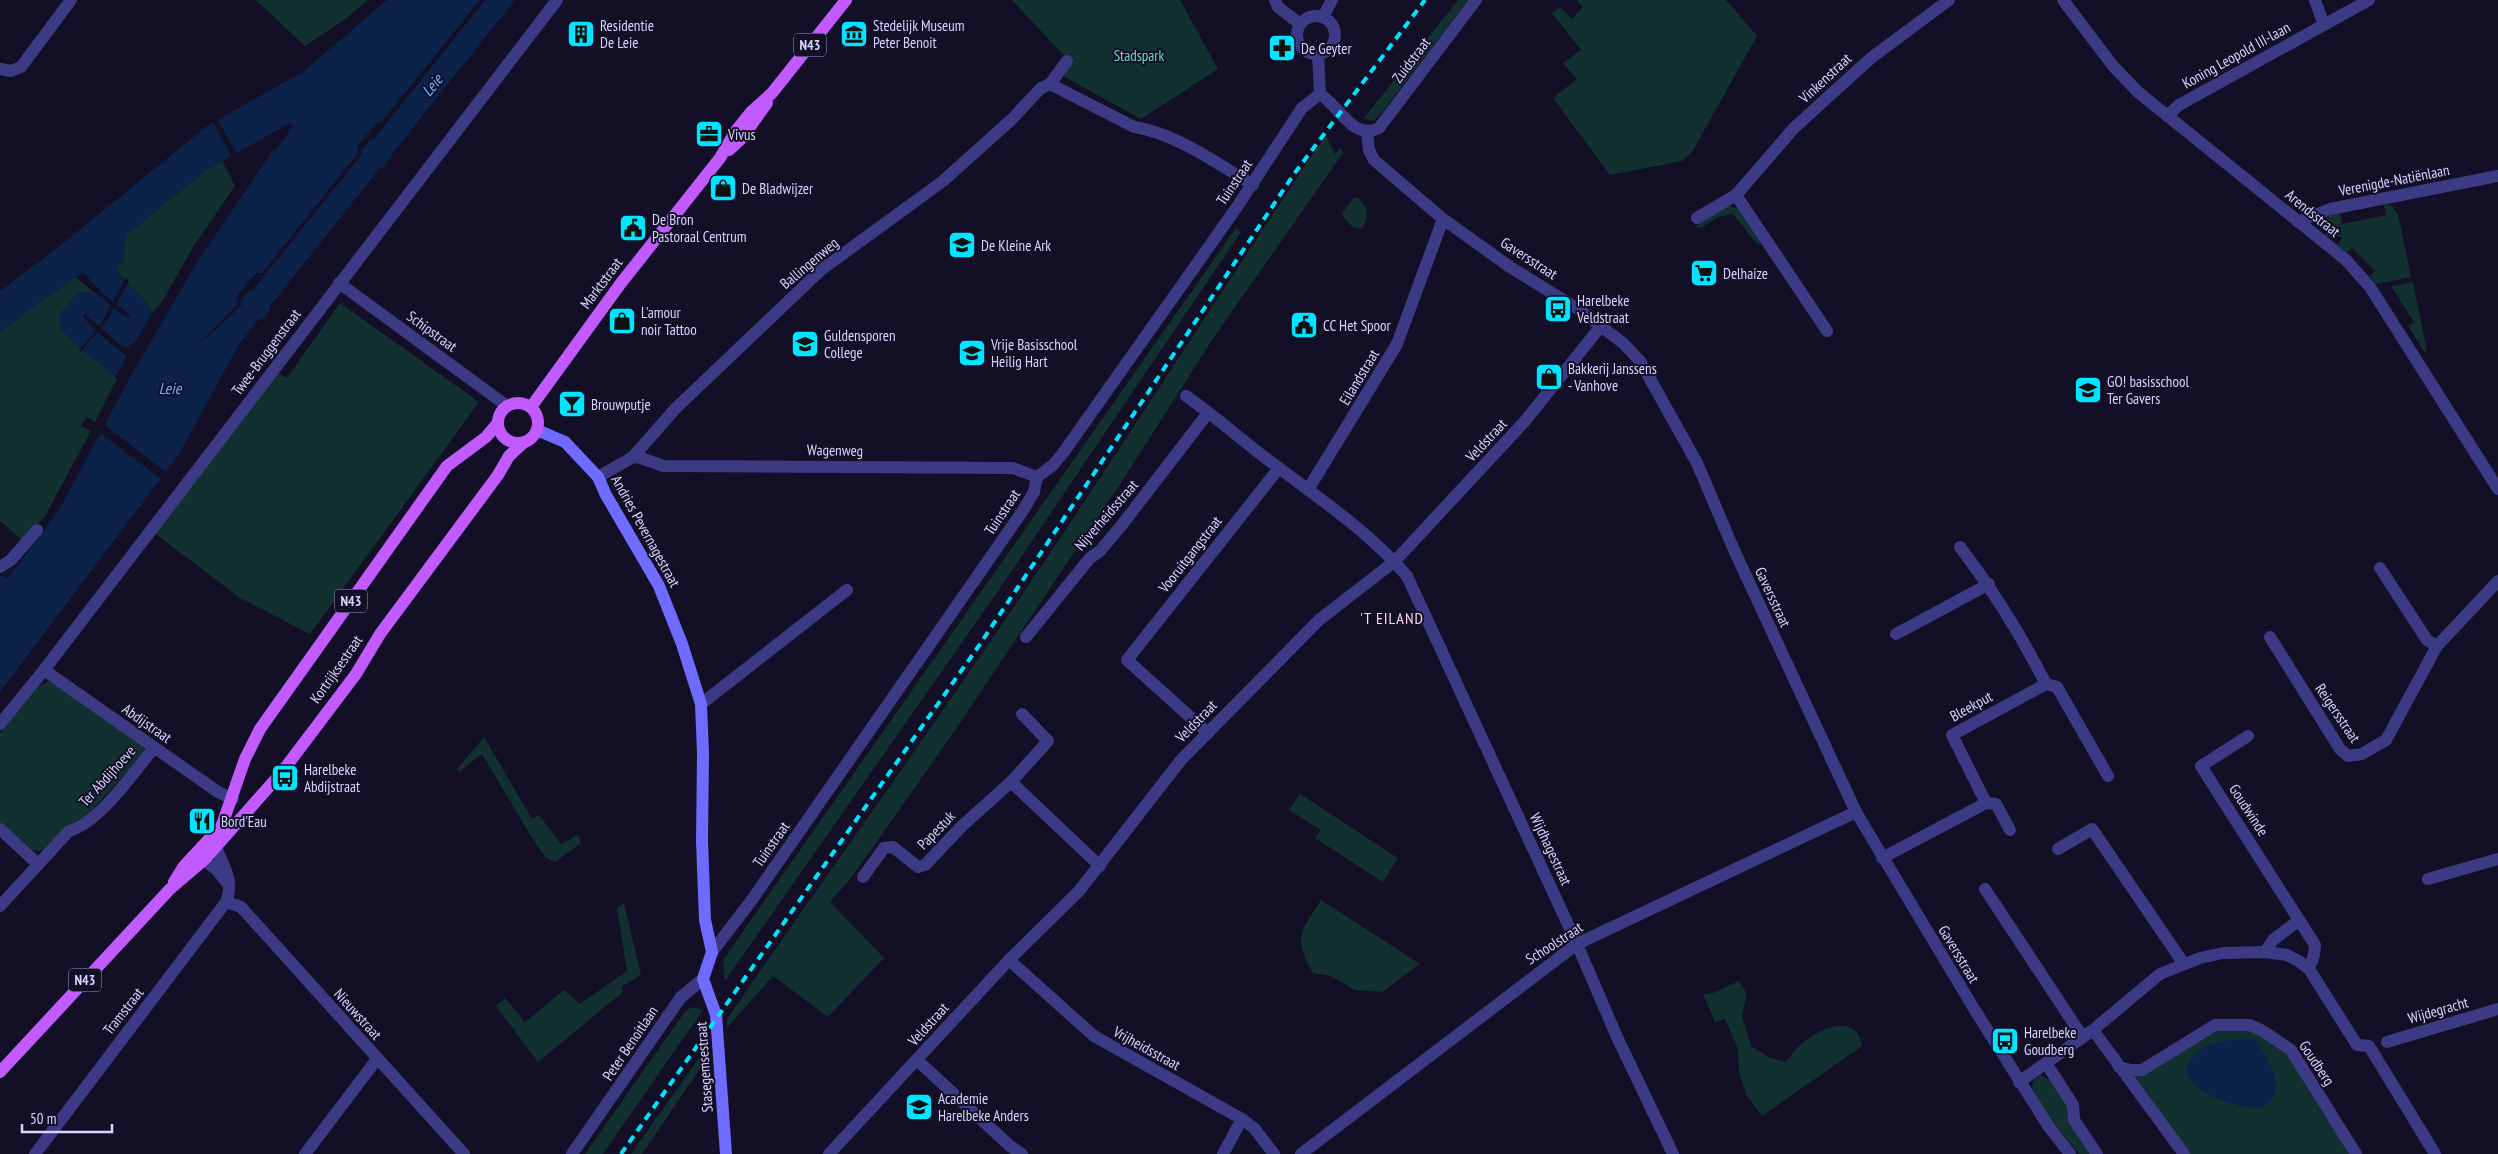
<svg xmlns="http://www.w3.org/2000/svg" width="2498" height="1154" viewBox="0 0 2498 1154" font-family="'PT Sans Narrow',sans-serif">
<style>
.green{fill:#12302f;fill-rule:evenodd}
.water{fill:#0c2248;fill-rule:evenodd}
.pier{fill:#130f26}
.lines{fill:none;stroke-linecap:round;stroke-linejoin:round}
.street{stroke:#3d3a85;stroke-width:12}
.secondary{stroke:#6f6bff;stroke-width:12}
.primary{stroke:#c25bff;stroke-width:12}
.rail{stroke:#00e5ff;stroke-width:4;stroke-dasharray:8 6;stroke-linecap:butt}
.labels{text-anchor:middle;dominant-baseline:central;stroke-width:4;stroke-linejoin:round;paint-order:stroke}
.shield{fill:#130f26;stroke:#9e99be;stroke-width:1}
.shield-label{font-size:14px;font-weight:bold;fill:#d9d4ff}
.poi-label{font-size:15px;fill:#d9d4ff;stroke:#130f26;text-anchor:start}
.park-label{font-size:15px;fill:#5fe0c0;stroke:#130f26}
.street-label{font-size:15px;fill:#d9d4ff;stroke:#130f26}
.water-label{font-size:16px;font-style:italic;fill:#62b6ff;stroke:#130f26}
.neighbourhood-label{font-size:16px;letter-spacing:1px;fill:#ffd6f0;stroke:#130f26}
</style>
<rect width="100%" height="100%" fill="#130f26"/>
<g class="green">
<polygon points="256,0 368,0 344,20 305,46"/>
<polygon points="1012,0 1180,0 1218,69 1141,119 1063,76 1071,63"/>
<polygon points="1458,0 1468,0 1384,110 1374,121 1364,118"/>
<polygon points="1577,0 1726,0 1757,36 1692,152 1682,161 1610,175 1553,98 1577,79 1563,63 1581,50 1552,13 1560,7 1572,19 1583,7"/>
<path d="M1326,135l9,19 5,-6 3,5 -129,184 -88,138 -172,257 -103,146 -21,24 54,56 -56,59 -55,-41 -46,52v-9c88,-128 179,-254 267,-383 113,-165 220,-335 332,-501z"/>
<path d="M222,161l13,25 -42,61 -31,55 -10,11c-5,-19 -28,-27 -36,-45l7,-5 3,-28 79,-64z"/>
<path d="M1357,197c11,10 13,18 5,31 -10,2 -16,-7 -20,-15l12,-15z"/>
<polygon points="2390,204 2398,214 2411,277 2376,284 2370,276 2375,271 2352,248 2347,253 2337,245 2339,244 2342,237 2326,236 2323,223 2328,216 2340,213 2342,224 2386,215 2384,205"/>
<polygon points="1728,206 1740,209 1765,243 1757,244 1733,214 1718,217 1701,228 1695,227 1713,213"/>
<polygon points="1236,228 1241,232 996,594 725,981 723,960"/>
<polygon points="75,277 95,293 79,292 60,314 117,379 95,422 86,417 81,426 91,431 45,516 23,541 0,521 0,331"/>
<polygon points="2413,282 2427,351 2425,353 2408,326 2414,322 2391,286"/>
<polygon points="340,303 479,402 310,634 240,598 153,532 277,372 287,378"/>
<polygon points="50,681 145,747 144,754 86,816 76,821 51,845 43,850 34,851 0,823 0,733 38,687"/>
<polygon points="484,737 532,819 539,815 561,844 578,835 581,843 555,862 545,857 532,838 482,754 459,772 457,769"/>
<polygon points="1300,794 1398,858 1383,882 1315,838 1321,830 1289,810"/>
<path d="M1321,900l99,64 -38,28 -27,-2 -24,-14 -18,-3c-20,-36 -13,-40 8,-73z"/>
<polygon points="624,903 641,975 621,987 623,992 538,1062 496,1006 505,998 525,1022 564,990 580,1004 627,971 617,908"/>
<path d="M1739,981l8,13 -5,22 9,30 20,12 14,4c5,-3 6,-8 10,-12 13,-13 47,-37 63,-16 2,3 3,9 4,12l-100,70 -16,-22 -7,-22 -1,-23 -13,-30 -10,3 -12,-28 10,-1z"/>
<polygon points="693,1007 703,1010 603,1154 585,1154 686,1010"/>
<path d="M2222,1028l33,2 33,25 61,99h-161l-58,-80zM2266,1055l5,15 -1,29c-16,15 -39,4 -58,-3z"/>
<polygon points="709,1044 710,1054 642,1154 631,1154"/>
<path d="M2040,1075c22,6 42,59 52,79h-13l-31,-38 -16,-27 1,-8z"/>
</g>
<g class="water">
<path d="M387,0h93l-98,121 -4,1 -21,24 1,7 -96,120h-6l-19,23v9l-47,47 49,-44 3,-4 -2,-2 8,-10 4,-1 111,-138 -2,-2 8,-10 4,-1 112,-140h30l-119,149 -13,19h-3l-110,138v4l-8,10 -3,-1 -21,27 -60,110 -178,236v-115l2,-2 5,4 52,-69 67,-125 -48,-38 -17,-18 -1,-15 19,-22 16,1 32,25 3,-3 -27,-21 -20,-22 -83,59v-40l61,-46 146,-119 97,-55zM290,123l3,3 -18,25 -2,-1 -77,114 -57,98c-22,-10 -40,-28 -56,-45l2,-3 35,31 8,3 8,-7 16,-28c-5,-19 -28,-27 -36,-44l7,-6 3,-28 79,-64z"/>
<path d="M2240,1039l16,1c13,21 37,56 1,68 -25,-4 -63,-11 -71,-39 8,-24 31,-28 54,-30z"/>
</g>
<g class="pier">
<polygon points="217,118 237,155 232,157 212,121"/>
<polygon points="126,278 129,281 107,321 81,352 79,350 98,329"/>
<polygon points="128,354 140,359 126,385 115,378"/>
<polygon points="105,425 166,472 161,479 99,432"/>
</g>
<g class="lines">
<g class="street">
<polyline points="1275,0 1278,7 1300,24"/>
<polyline points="2063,0 2113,66 2138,92 2346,260 2370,287 2498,489"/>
<polyline points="2315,0 2324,25"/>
<circle cx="1316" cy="35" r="19"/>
<polyline points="1323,17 1332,0"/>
<polyline points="1318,54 1320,94"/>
<polyline points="0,69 11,71 21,67 71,0"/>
<polyline points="1050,84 1067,61"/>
<path d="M1320,94c20,13 33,47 59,34l97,-128"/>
<polyline points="2167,116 2179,105 2369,0"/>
<polyline points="1367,132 1369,150 1374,160 1443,219 1510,267 1578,309 1623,343 1640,361 1697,463 1734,550 1856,812 1976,1012 2049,1127 2070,1154"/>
<polyline points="1697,218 1736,195"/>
<polyline points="2298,222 2330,209 2498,176"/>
<polyline points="339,283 507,406"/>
<polyline points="1827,331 1736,195 1794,128 1871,58 1949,0"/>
<path d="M1186,396c32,22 61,49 93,72 44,33 92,66 128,108l170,368 40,93 56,117"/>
<polyline points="633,457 641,458 663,466 1013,468 1037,477"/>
<path d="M598,477l35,-20 42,-48 146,-139 122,-89 68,-61 30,-32 9,-4 84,43c39,5 84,37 119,58"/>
<polyline points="1309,488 1397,344 1443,219"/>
<path d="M1960,547c33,43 61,88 86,137"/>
<polyline points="0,567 11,560 37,530"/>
<polyline points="2380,568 2427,640 2437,646"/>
<polyline points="1896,634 1989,584"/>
<polyline points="1026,637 1090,558 1100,551 1121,526 1208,413"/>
<polyline points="2270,637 2340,749 2348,756 2362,754 2386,740 2437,646 2498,581"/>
<polyline points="44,670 218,792 233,799"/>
<polyline points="701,704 847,590"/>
<polyline points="0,724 44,670 557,0"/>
<polyline points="1208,733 1127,660 1279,468"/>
<polyline points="2248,736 2201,766 2315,945 2314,955 2309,969"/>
<polyline points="1011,782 1100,866"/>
<polyline points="1986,803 1996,804 2010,830"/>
<polyline points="0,829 38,864"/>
<polyline points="2058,849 2092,829 2184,964"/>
<polyline points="196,853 217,870 228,884"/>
<polyline points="1882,858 1986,803 1952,735 2046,684 2057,687 2108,776"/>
<polyline points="863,877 884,848 893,847 918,867 925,865 962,826 1011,782 1048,741 1022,714"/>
<polyline points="2428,879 2498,859"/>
<polyline points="1985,889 2082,1036"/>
<polyline points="226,902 241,907 464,1154"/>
<path d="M0,906l69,-75c31,-9 64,-58 85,-83"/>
<polyline points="712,952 751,901 1022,512 1034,492 1037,477 1053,465 1063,453 1237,207 1302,108 1320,94"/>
<polyline points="2265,952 2273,940 2298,921"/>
<polyline points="1009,960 1094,1036 1242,1119 1254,1128 1274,1154"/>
<polyline points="2093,1030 2184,1154"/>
<polyline points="2387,1042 2498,1009"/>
<polyline points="917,1060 1010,1146 1022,1154"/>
<polyline points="2046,1063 2073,1105 2074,1120 2097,1154"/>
<polyline points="2119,1067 2131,1070 2142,1070 2215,1025 2250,1025 2263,1031 2291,1050 2356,1154"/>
<polyline points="2019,1082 2093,1030 2160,974 2200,958 2223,953 2265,952 2287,955 2300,962 2309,969 2357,1045 2369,1046 2435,1154"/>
<path d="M35,1154l191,-252c9,-22 -3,-36 -10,-55"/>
<polyline points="305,1154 377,1059"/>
<polyline points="572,1154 681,997 703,979"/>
<polyline points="829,1154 1009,960 1079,891 1181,760 1319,620 1395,561 1525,421 1601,326"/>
<polyline points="1223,1154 1242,1119"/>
<polyline points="1301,1154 1577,944 1856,812"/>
</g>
<polyline class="secondary" points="537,430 565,442 598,477 606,495 659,586 682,644 701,704 703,753 702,841 705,920 712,952 703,979 716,1015 726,1154"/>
<g class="primary">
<polyline points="729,150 742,138 767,103"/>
<circle cx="518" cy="423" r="20"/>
<polyline points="531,407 621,283 720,158 735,132 751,112 772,93 846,0"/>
<polyline points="174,882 184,866 222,825 245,759 260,729 447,466 486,437 498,423"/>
<polyline points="0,1072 170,889 204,860 282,772 356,674 380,634 498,475 509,456 523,443"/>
</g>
<polyline class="rail" points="621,1154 978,647 1294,174 1425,0"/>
</g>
<defs>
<g id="building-square" transform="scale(1.4375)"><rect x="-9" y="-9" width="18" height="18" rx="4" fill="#00e5ff" stroke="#130f26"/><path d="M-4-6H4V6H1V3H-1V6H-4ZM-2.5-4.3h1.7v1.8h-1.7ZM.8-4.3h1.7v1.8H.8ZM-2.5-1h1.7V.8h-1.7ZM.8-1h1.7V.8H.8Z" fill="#111"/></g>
<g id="museum-square" transform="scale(1.4375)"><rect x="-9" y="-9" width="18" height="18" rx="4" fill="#00e5ff" stroke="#130f26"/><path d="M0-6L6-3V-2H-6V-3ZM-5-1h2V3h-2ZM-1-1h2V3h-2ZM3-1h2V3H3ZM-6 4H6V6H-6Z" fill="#111"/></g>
<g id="pharmacy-square" transform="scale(1.4375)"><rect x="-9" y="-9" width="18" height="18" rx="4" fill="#00e5ff" stroke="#130f26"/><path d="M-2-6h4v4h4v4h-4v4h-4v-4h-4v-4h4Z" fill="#111"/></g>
<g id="office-square" transform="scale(1.4375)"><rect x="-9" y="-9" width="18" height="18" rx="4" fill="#00e5ff" stroke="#130f26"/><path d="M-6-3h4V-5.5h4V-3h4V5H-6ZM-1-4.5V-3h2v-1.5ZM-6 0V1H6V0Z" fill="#111"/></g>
<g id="shop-square" transform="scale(1.4375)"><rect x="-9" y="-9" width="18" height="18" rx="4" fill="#00e5ff" stroke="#130f26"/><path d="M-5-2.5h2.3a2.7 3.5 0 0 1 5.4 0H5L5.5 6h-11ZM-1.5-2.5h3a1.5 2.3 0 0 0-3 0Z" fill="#111"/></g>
<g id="civic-square" transform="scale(1.4375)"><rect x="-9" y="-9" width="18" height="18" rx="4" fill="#00e5ff" stroke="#130f26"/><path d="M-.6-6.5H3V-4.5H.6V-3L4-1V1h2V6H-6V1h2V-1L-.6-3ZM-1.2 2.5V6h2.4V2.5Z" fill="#111"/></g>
<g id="school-square" transform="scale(1.4375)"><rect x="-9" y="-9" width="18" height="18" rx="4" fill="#00e5ff" stroke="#130f26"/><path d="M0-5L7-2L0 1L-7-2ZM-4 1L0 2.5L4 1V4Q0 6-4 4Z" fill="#111"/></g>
<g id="supermarket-square" transform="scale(1.4375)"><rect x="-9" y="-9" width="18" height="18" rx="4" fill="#00e5ff" stroke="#130f26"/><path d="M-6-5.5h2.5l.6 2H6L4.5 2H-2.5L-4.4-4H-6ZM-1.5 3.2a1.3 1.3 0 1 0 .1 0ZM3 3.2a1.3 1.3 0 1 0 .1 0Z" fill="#111"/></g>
<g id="bus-square" transform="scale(1.4375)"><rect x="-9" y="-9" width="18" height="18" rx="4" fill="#00e5ff" stroke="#130f26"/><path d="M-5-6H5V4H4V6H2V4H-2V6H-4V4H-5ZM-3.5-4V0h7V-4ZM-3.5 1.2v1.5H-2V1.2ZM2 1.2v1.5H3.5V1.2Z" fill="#111"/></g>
<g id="bar-square" transform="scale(1.4375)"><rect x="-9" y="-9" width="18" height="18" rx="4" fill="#00e5ff" stroke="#130f26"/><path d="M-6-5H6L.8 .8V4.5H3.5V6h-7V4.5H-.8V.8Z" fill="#111"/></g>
<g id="restaurant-square" transform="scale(1.4375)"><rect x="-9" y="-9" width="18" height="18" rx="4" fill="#00e5ff" stroke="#130f26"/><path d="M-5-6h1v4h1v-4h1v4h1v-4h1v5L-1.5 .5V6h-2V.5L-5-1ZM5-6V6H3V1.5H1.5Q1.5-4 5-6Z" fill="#111"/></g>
</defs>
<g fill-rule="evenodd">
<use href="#building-square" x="581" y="34"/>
<use href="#museum-square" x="854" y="34"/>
<use href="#pharmacy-square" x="1282" y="48"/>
<use href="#office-square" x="709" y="134"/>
<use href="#shop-square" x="723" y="188"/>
<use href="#civic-square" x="633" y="228"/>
<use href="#school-square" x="962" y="245"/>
<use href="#supermarket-square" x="1704" y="273"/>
<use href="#bus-square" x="1558" y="309"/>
<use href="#shop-square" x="622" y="321"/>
<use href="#civic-square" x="1304" y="325"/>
<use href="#school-square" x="805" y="344"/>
<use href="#school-square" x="972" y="353"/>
<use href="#shop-square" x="1549" y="377"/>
<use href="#school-square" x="2088" y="390"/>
<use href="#bar-square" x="572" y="404"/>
<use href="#bus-square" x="285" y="778"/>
<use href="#restaurant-square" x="202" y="821"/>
<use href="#bus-square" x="2005" y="1041"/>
<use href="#school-square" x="919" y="1107"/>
</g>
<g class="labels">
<g class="shield">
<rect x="794" y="33.5" width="32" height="23" rx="4"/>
<rect x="335" y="589.5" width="32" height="23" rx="4"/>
<rect x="69" y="968.5" width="32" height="23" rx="4"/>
</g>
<g class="shield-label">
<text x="810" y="45">N43</text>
<text x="351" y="601">N43</text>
<text x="85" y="980">N43</text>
</g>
<g class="poi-label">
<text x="600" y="25">Residentie<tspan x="600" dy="17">De Leie</tspan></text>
<text x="873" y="25">Stedelijk Museum<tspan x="873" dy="17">Peter Benoit</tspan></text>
<text x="1301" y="48">De Geyter</text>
<text x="728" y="134">Vivus</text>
<text x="742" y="188">De Bladwijzer</text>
<text x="652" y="219">De Bron<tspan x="652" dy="17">Pastoraal Centrum</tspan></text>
<text x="981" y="245">De Kleine Ark</text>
<text x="1723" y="273">Delhaize</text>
<text x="1577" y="300">Harelbeke<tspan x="1577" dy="17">Veldstraat</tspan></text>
<text x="641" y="312">L'amour<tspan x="641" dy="17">noir Tattoo</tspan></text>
<text x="1323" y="325">CC Het Spoor</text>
<text x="824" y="335">Guldensporen<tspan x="824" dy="17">College</tspan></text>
<text x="991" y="344">Vrije Basisschool<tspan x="991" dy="17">Heilig Hart</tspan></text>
<text x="1568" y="368">Bakkerij Janssens<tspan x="1568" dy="17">- Vanhove</tspan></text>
<text x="2107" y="381">GO! basisschool<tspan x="2107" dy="17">Ter Gavers</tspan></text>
<text x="591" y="404">Brouwputje</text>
<text x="304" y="769">Harelbeke<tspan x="304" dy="17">Abdijstraat</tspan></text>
<text x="221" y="821">Bord'Eau</text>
<text x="2024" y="1032">Harelbeke<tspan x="2024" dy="17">Goudberg</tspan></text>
<text x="938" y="1098">Academie<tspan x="938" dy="17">Harelbeke Anders</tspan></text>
</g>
<g class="park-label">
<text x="1139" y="55">Stadspark</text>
</g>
<g class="street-label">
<text transform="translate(2236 55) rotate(-29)">Koning Leopold III-laan</text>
<text transform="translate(1411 60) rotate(-53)">Zuidstraat</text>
<text transform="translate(1825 78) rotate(-43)">Vinkenstraat</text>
<text transform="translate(2394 180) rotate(-11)">Verenigde-Natiënlaan</text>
<text transform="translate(1234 182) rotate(-56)">Tuinstraat</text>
<text transform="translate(2313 213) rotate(39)">Arendsstraat</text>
<text transform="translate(1529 258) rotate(33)">Gaversstraat</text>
<text transform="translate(809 263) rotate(-40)">Ballingenweg</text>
<text transform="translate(601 283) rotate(-53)">Marktstraat</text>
<text transform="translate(432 331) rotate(36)">Schipstraat</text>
<text transform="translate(266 352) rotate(-53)">Twee-Bruggenstraat</text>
<text transform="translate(1359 377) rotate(-59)">Eilandstraat</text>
<text transform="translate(1486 440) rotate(-47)">Veldstraat</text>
<text transform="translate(835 450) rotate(1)">Wagenweg</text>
<text transform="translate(1002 512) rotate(-56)">Tuinstraat</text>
<text transform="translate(1106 515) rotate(-49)">Nijverheidsstraat</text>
<text transform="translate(646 531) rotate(61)">Andries Pevernagestraat</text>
<text transform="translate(1190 554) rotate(-52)">Vooruitgangstraat</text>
<text transform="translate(1773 597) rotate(65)">Gaversstraat</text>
<text transform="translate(336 669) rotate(-55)">Kortrijksestraat</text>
<text transform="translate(1971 706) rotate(-29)">Bleekput</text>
<text transform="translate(2338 713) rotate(56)">Reigersstraat</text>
<text transform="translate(1196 721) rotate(-46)">Veldstraat</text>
<text transform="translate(147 723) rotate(35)">Abdijstraat</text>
<text transform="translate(107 776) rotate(-48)">Ter Abdijhoeve</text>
<text transform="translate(2249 810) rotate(57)">Goudwinde</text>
<text transform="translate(936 830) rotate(-46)">Papestuk</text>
<text transform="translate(771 844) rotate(-55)">Tuinstraat</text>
<text transform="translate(1551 849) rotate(65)">Wijdhagestraat</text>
<text transform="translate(1554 943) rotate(-33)">Schoolstraat</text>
<text transform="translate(1959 954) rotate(59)">Gaversstraat</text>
<text transform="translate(2438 1010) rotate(-16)">Wijdegracht</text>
<text transform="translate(123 1011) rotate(-52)">Tramstraat</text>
<text transform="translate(358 1014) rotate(48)">Nieuwstraat</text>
<text transform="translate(928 1024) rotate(-48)">Veldstraat</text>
<text transform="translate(630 1043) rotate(-56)">Peter Benoitlaan</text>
<text transform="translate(1147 1048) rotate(29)">Vrijheidsstraat</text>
<text transform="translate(2317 1063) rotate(56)">Goudberg</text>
<text transform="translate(704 1067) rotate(-94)">Stasegemsestraat</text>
</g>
<g class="water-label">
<text transform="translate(432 85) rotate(-51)">Leie</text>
<text x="170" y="388">Leie</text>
</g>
<g class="neighbourhood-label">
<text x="1392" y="618">'T EILAND</text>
</g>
</g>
<path d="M22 1124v8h90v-8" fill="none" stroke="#d9d4ff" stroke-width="2.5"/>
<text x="30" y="1124" font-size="15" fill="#d9d4ff" stroke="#130f26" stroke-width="4" paint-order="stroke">50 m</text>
</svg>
